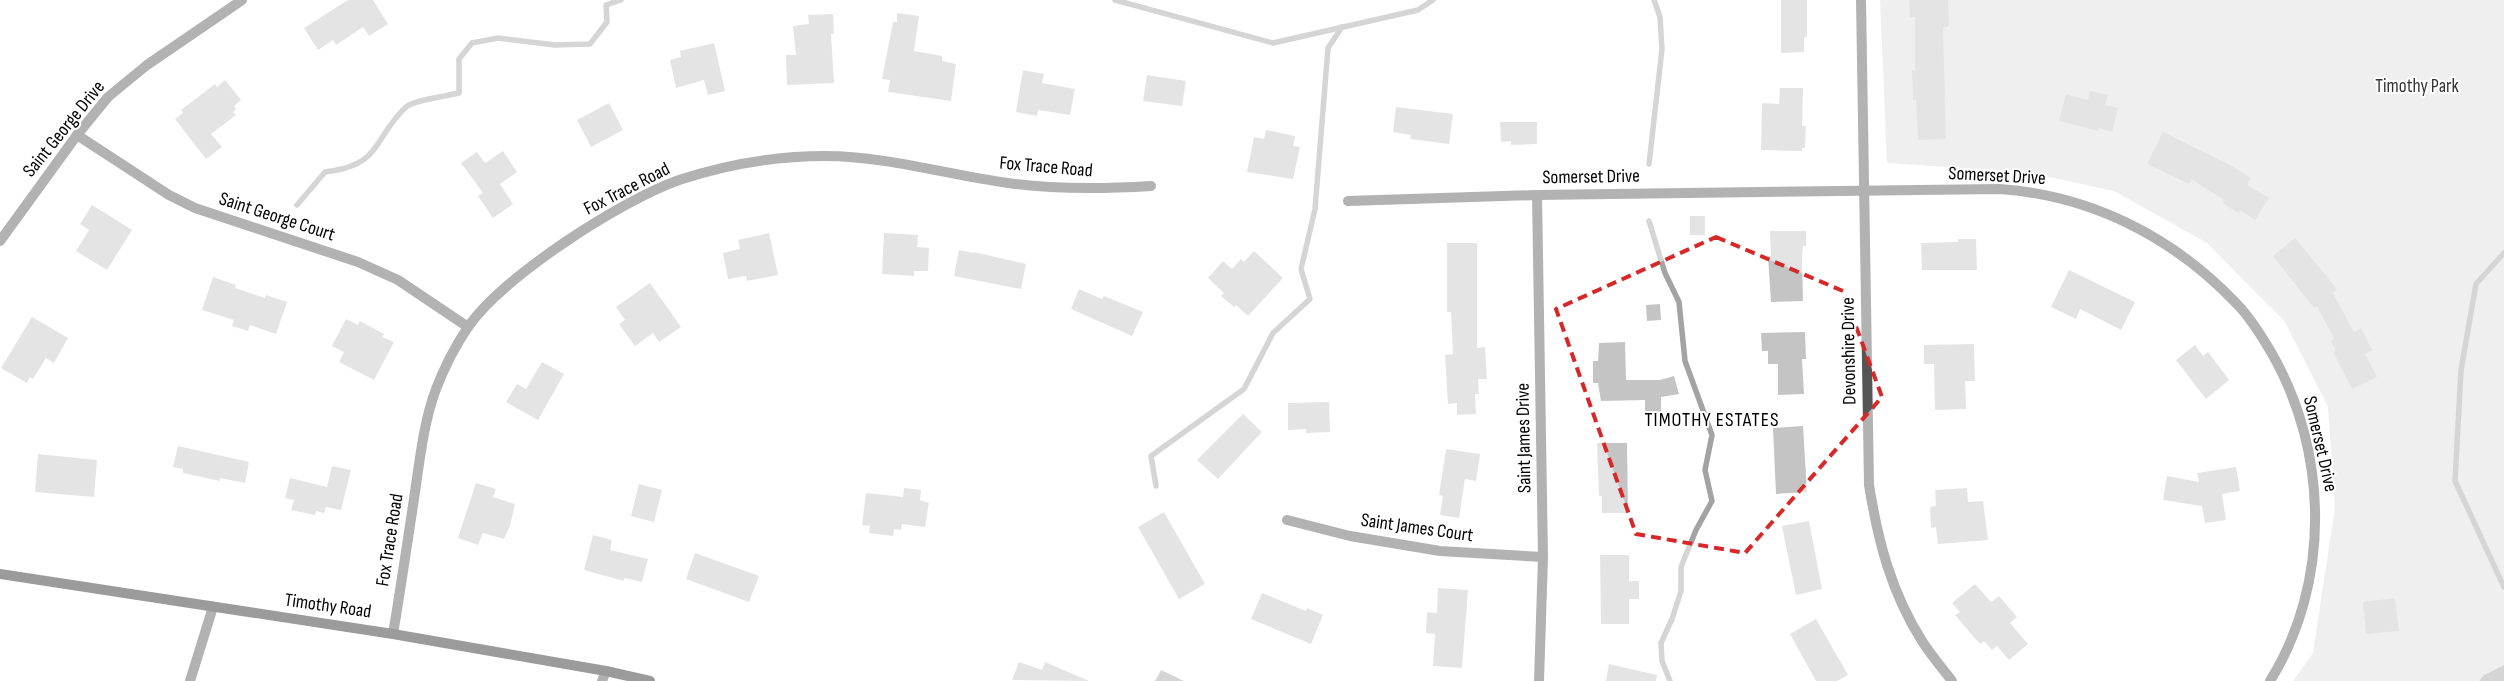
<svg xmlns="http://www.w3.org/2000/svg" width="2504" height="681" viewBox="0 0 2504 681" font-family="'Sofia Sans Condensed',sans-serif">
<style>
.green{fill:#dcdcdc}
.water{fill:#a3a3a3}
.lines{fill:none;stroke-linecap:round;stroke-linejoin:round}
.stream{stroke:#a3a3a3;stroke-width:5.5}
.building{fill:#c4c4c4}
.street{stroke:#555;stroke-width:10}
.secondary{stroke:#222;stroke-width:10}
.marked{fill:none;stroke:#d62828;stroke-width:4;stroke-dasharray:10 6;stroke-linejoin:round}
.labels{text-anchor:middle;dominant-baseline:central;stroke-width:4;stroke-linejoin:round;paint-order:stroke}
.park-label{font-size:19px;fill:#333;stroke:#fff}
.street-label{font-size:19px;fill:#000;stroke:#fff}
.neighbourhood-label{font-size:20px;letter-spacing:1px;fill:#000;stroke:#fff}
</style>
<rect width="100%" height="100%" fill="#fff"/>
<polygon class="green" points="1880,0 2504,0 2504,665 2484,675 2479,681 2293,681 2313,653 2335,507 2328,407 2285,322 2207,243 2114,191 2026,172 1887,163"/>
<g class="water">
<polygon points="2504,665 2504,681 2479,681 2484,675"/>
<polygon points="1161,670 1184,681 1155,681"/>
</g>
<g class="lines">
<g class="stream">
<polyline points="1115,0 1273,43 1418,10 1433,0"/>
<polyline points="1649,164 1662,49 1660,17 1654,0"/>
<path d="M297,205l28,-33c58,-7 47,-33 81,-65 8,-7 41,-11 53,-14v-34l13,-16 26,-5 57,7 35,-1 17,-22 -1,-17 15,-5"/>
<polyline points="1649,221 1665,273 1679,302 1685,361 1712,435 1705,470 1712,501 1696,530 1681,567 1681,591 1672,619 1661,643 1662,661 1670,681"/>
<polyline points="2504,253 2476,284 2461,370 2455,481 2504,587"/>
<polyline points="1156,486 1151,456 1244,389 1273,333 1310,299 1301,269 1315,209 1328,48 1342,27"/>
</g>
</g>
<g class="building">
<polygon points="348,0 373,0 388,24 369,36 363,27 336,45 333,40 318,50 304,28"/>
<polygon points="1781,0 1807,0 1807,37 1804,37 1804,52 1781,53"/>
<polygon points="1909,0 1948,0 1949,25 1947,27 1943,27 1946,139 1918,140 1916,100 1913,100 1912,70 1915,70 1915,17 1910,17"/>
<polygon points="897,13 919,16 914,51 942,56 942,61 956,64 951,101 888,92 890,80 882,79 893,22 897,22"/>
<polygon points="833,14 834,34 831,34 834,83 787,85 786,55 796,55 793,26 809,24 808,15"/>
<polygon points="714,43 725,91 708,95 704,80 676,88 670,60 681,57 680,51"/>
<polygon points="1023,70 1044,74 1042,83 1075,89 1070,115 1038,110 1037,116 1016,112"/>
<polygon points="1147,75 1186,81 1182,106 1143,101"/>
<polygon points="225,80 241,100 234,106 236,109 233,112 236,115 211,134 222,147 206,159 175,119 183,113 181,110 215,84 217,87"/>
<polygon points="1780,88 1803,88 1802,126 1806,126 1805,148 1802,148 1802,151 1761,150 1762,103 1779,104"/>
<polygon points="2090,91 2108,95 2105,105 2118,108 2112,132 2099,128 2098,131 2059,121 2066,94 2088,100"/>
<polygon points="609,103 623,130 591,147 577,120"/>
<polygon points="1396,107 1453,114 1449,144 1410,139 1411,135 1393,132"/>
<polygon points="1500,122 1537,122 1537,144 1511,145 1511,141 1501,142"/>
<polygon points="1266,130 1295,136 1293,146 1300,147 1293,179 1247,172 1254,137 1264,139"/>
<polygon points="2163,132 2232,166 2251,178 2247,185 2269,198 2255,220 2240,210 2239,213 2230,208 2223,203 2224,200 2191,179 2189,184 2147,164"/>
<polygon points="503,151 517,172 500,184 513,204 493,218 478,196 483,193 461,163 477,152 485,163"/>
<polygon points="92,205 132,230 107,270 76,251 89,230 80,224"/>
<rect x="1690" y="216" width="15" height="19"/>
<polygon points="1770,231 1806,231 1806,246 1803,246 1802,259 1803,301 1771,302 1768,256 1771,256"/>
<polygon points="769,233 778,275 747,281 746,276 728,279 723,253 740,249 738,240"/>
<polygon points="884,233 918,235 917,247 929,248 928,271 914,271 914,276 882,274"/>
<polygon points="2295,238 2337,289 2333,293 2354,332 2361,328 2372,350 2365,354 2377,377 2352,389 2333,352 2336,351 2331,341 2334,339 2317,306 2314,308 2273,256"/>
<polygon points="1958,239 1976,239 1977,270 1922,270 1921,243 1958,242"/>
<polygon points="1447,243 1477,243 1477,348 1485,347 1487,379 1478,379 1479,394 1475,394 1476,414 1457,415 1457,403 1448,404 1445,355 1453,354 1451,312 1447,312"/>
<polygon points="959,250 974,253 974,252 1026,264 1021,289 954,276"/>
<polygon points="1254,251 1283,278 1248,316 1236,305 1234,307 1221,296 1224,293 1208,278 1223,261 1232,269 1241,259 1244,262"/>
<polygon points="2069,270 2135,302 2121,330 2080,309 2076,319 2051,307"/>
<polygon points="213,277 236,285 235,288 265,298 266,295 287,302 276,334 250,325 248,331 232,326 234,320 202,310"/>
<polygon points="650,283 681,327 659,342 653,333 635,346 619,324 625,320 616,307"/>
<polygon points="1079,289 1102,299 1104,296 1143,312 1132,336 1071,309"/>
<polygon points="1660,304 1661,320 1647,321 1646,305"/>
<polygon points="32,317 68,338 54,363 46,358 33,379 30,377 27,383 1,368"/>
<polygon points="346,319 358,325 360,321 384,334 382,337 394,342 374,380 339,362 344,352 332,346"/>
<polygon points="1805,332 1806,359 1802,359 1804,394 1778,395 1778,364 1768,364 1768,351 1762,351 1761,333"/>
<polygon points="1625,342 1626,380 1660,380 1674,376 1679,394 1661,397 1661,412 1645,413 1645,400 1601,401 1598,383 1593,383 1593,361 1598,361 1599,343"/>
<polygon points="1974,344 1975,381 1965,381 1966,409 1935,410 1934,364 1924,364 1924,345"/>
<polygon points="2195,345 2203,356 2208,352 2229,380 2206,399 2176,360"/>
<polygon points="542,362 564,374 538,420 506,402 517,384 526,389"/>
<polygon points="1329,402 1330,432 1306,433 1306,429 1288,430 1288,403"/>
<polygon points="1243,414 1262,432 1218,479 1197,460"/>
<polygon points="1803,426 1807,492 1776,494 1773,428"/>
<polygon points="1597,443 1627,443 1628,513 1602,513 1602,496 1599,496"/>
<polygon points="178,446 249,462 245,483 220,478 220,481 183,473 183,469 173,467"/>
<polygon points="1446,449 1480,454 1476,481 1465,479 1459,518 1440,515 1443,496 1439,495"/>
<polygon points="38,454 97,460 94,497 35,492"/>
<polygon points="332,466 351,470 341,510 326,507 324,513 316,511 315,515 291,510 294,500 285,498 290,478 327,487"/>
<polygon points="2236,467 2240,491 2222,494 2226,520 2205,523 2202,506 2163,500 2167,476 2199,482 2197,473"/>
<polygon points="476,483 496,489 493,497 515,504 510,526 504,539 483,533 478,545 458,538"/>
<polygon points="639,484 662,490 654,522 631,516"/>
<polygon points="904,488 921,490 920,500 929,503 925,527 902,524 901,530 894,529 893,536 869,533 870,526 862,525 866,493 903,497"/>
<polygon points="1967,488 1968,502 1983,501 1988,540 1938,544 1936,527 1931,528 1930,507 1936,506 1935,490"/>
<polygon points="1164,512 1205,584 1179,599 1138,527"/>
<polygon points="1809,521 1822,589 1796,595 1782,526"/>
<polygon points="593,535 612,540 610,550 648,559 642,582 624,578 624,581 584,570"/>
<polygon points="695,553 759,576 749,602 686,579"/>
<polygon points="1600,555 1629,555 1629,581 1639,581 1639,599 1629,599 1629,624 1601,624"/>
<polygon points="1975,584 1991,602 1999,596 2017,617 2010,623 2028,644 2009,660 1997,646 1992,650 1984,641 1980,644 1955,615 1960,612 1952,603"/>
<polygon points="1438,588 1468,590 1462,668 1433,666 1435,634 1426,633 1427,612 1437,613"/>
<polygon points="1262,593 1306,611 1307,608 1323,615 1311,644 1251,619"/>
<polygon points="2395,598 2399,631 2366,634 2363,602"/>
<polygon points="1816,619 1848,675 1837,681 1816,681 1790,634"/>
<polygon points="1019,662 1042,670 1045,662 1089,681 1012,680"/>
<polygon points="1609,664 1657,675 1656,681 1606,681"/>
</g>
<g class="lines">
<g class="street">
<path d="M1861,0l8,485c9,56 22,107 53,156 9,14 20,27 30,40"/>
<polyline points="77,135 169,195 195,208 358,262 398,280 468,327"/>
<polyline points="1537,195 1543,557 1539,681"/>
<path d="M1348,201l189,-6 462,-6c92,6 174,48 237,114 14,14 25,32 35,49 58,100 60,231 -1,329"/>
<polyline points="0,241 77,135 108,97 147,65 242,0"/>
<polyline points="1287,520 1350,536 1440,551 1543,557"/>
<path d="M393,634c8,-48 15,-95 22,-142 5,-34 9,-71 21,-103 8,-21 20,-44 32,-62 36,-51 152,-126 211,-147 46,-15 98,-24 146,-24 61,0 123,19 183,27 48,7 95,6 143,3"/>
<polyline points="190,681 213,607"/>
<polyline points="602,681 606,671"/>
</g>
<polyline class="secondary" points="0,574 393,634 606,671 650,681"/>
</g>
<path d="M0 0H2504V681H0ZM1716,237l127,54 39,106 -137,156 -109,-19 -80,-225z" fill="#fff" fill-opacity=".55" fill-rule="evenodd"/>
<path class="marked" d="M1716,237l127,54 39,106 -137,156 -109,-19 -80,-225z"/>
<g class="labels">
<g class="park-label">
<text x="2417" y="86">Timothy Park</text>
</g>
<g class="street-label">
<text transform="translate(64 129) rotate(-51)">Saint George Drive</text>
<text transform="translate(1046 167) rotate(5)">Fox Trace Road</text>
<text transform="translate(1997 176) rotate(3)">Somerset Drive</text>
<text transform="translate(1591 177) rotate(-1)">Somerset Drive</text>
<text transform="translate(627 189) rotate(-27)">Fox Trace Road</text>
<text transform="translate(277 217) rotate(18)">Saint George Court</text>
<text transform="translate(1849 351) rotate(-91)">Devonshire Drive</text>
<text transform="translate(1524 438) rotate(-91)">Saint James Drive</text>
<text transform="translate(2320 444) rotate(77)">Somerset Drive</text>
<text transform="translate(1417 528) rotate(8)">Saint James Court</text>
<text transform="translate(390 540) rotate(-81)">Fox Trace Road</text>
<text transform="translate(328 606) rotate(8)">Timothy Road</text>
</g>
<g class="neighbourhood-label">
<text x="1712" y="420">TIMOTHY ESTATES</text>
</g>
</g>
</svg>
